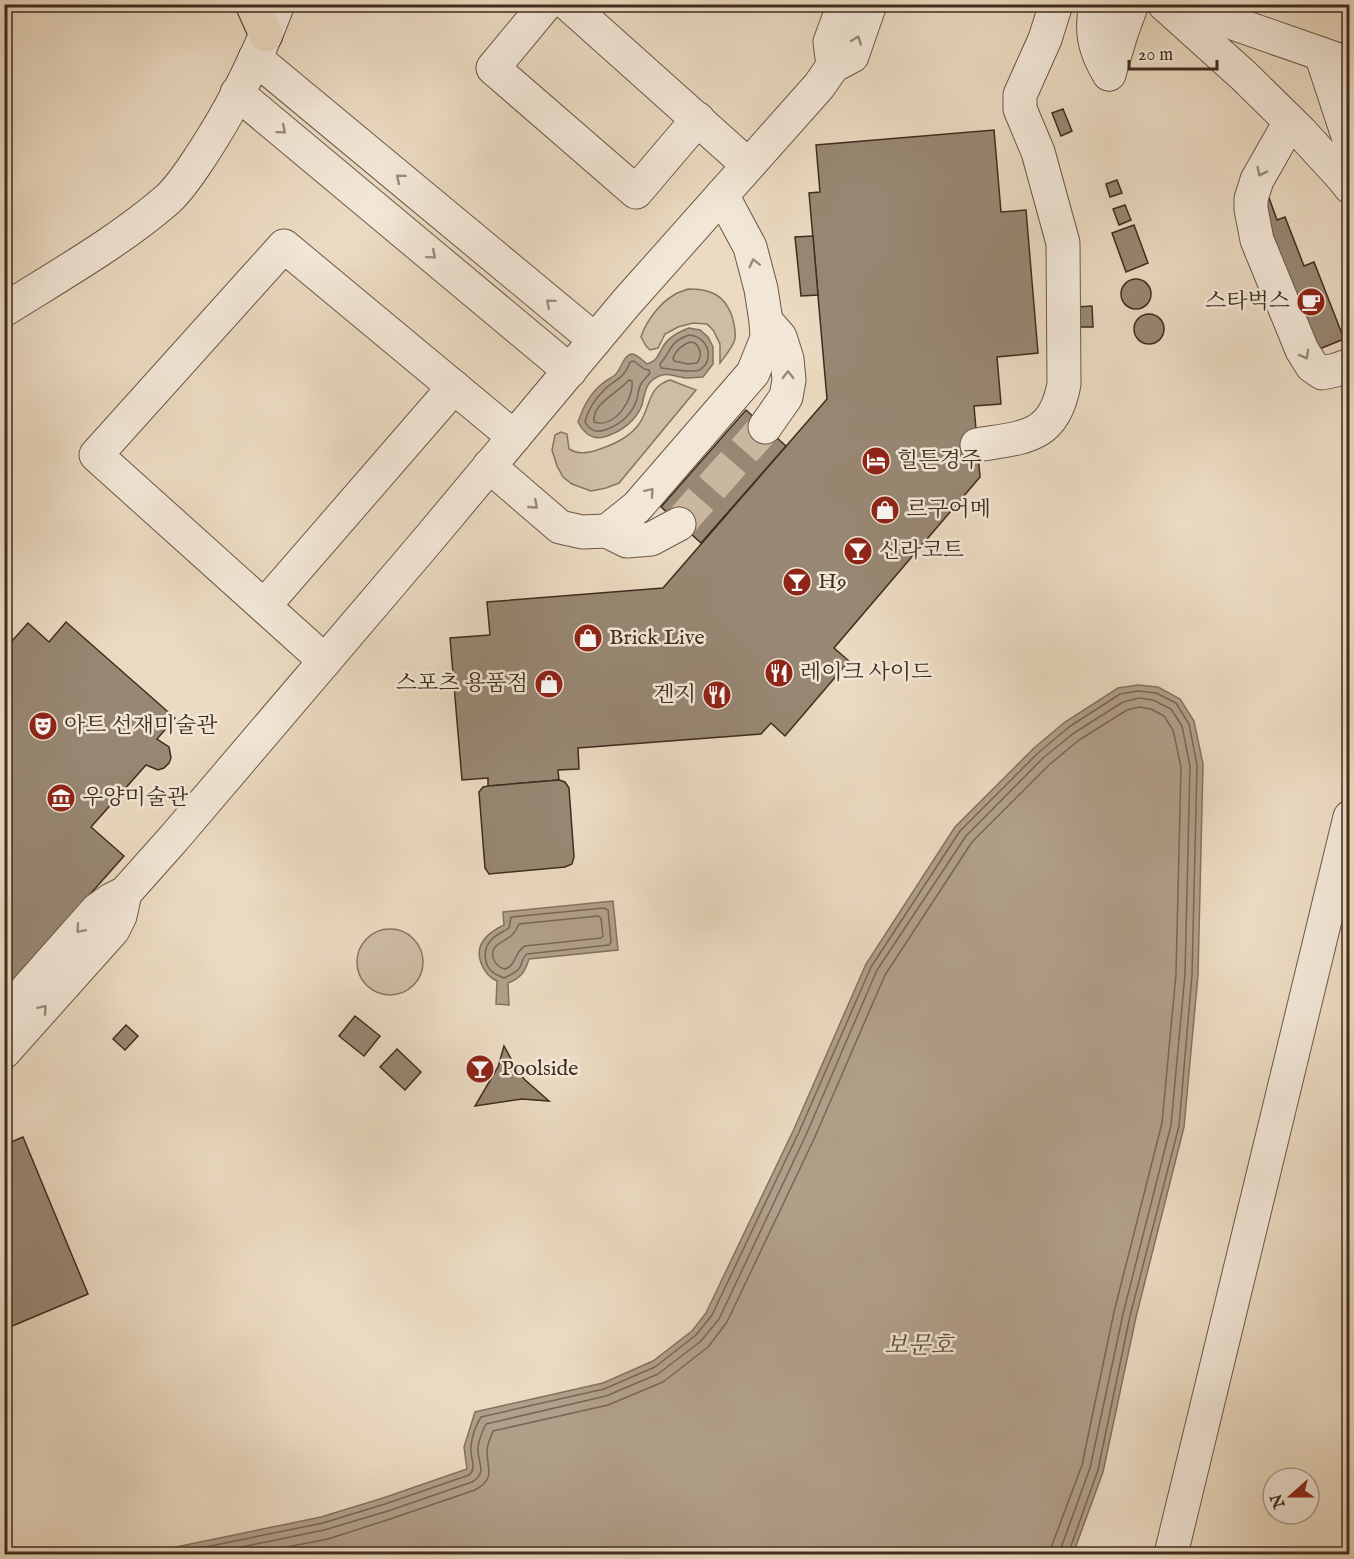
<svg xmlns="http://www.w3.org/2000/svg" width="1354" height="1559" viewBox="0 0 1354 1559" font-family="'IM FELL English','Noto Serif KR',serif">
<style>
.green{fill:#cebda5;stroke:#867562;stroke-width:1.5}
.water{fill:#b19f8a;stroke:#83715f;stroke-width:1.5}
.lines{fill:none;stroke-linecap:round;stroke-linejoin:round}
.shore{stroke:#786654;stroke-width:1.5}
.building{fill:#988773;stroke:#3f2d1e;stroke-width:1.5}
.minor-tunnel{stroke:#c9b7a0;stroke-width:33;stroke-dasharray:33 16;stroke-linecap:butt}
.minor-casing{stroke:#6a5847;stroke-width:35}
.major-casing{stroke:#3f2d1e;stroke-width:35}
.minor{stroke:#f2e7d7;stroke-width:33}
.major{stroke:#ebdac1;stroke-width:33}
.oneway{stroke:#988a7a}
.labels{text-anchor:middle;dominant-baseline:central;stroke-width:5;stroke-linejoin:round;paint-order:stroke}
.poi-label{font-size:22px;fill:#3f2d1e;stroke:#f2e7d7;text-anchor:start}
.water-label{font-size:24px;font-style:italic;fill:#5c4a39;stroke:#f2e7d7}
</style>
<rect width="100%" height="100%" fill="#ebdac1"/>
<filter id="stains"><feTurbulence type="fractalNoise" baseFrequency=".00333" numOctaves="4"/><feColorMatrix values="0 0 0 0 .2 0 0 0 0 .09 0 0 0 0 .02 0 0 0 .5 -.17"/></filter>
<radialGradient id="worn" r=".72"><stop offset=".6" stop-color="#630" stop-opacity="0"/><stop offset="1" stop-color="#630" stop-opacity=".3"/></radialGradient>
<g class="green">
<path d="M688,289c22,0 36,5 44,27 2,7 4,15 3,23 -2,8 -10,17 -15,24v-19l-7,-14 -6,-6 -14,-1 -15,4 -13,7 -7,14 -8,2 -4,-4 -5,-9c5,-16 19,-34 33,-42 4,-3 10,-4 14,-6z"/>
<path d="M670,380l26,10 -77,93 -13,5 -15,3 -19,-7 -9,-7 -6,-11 -5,-16 3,-15 6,-3 6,2 2,15c10,6 20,4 31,0 15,-5 30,-12 39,-25 12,-17 8,-37 31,-44z"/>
<circle cx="390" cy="962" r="33"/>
</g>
<g class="water">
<path d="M689,328l11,2 8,7 5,10v17l-10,13c-5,0 -10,1 -14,1 -12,0 -21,-7 -32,-1 -12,6 -12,17 -15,28 -6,16 -21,27 -38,32 -13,3 -20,-4 -26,-15 5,-15 12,-29 25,-39 4,-3 8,-5 12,-8 6,-5 8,-20 17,-21 5,0 11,7 15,10 11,-3 11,-10 17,-19 6,-9 15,-13 25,-17z"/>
<polygon points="1138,685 1158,687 1180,699 1194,721 1203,764 1198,975 1184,1127 1136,1317 1103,1472 1073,1554 142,1554 321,1517 383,1498 467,1469 464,1447 475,1412 603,1383 653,1361 692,1331 706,1313 794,1129 866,964 955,827 1034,748 1065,722 1118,688"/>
<path d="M613,901l5,49 -89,9c-4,13 -8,19 -21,24l1,22 -13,-1 1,-23c-9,-4 -13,-10 -16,-18 -7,-19 8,-31 23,-38l-1,-13z"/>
</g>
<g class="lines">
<g class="shore">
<path d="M689,335c13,1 23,13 18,27 -1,3 -4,5 -7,8 -12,3 -26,-1 -39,-2l-1,-4c12,-14 9,-22 29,-29z"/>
<path d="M690,342l5,1c6,6 7,13 2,20l-9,1 -14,-3 -1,-3c3,-8 9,-13 17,-16z"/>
<path d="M634,361l10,8 5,1 1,3c-3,4 -7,7 -9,11 -3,5 -3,13 -5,18 -6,15 -17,23 -31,28 -9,3 -16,0 -20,-8 3,-13 10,-23 20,-33 12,-11 18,-9 25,-27z"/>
<path d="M629,380l3,1c2,18 -17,48 -38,41 -2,-19 24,-29 35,-42z"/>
<path d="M604,908l4,2 3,32 -2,3 -82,9c-5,4 -4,7 -7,13 -3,6 -10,8 -16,11 -3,-1 -6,-3 -9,-4 -12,-8 -13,-25 -3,-35 5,-5 11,-7 17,-11l2,-11z"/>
<path d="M598,916l3,2 2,18 -2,2 -76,8c-11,6 -8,19 -20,23 -5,-1 -8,-3 -11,-9 -6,-14 8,-17 17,-24 4,-3 6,-8 8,-12z"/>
<path d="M171,1554l152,-31 62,-19 84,-29c9,-8 0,-18 2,-29 1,-9 5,-21 10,-29l123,-28 51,-22 41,-32 16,-20 87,-183 72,-165 89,-136 78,-78 31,-26 51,-33 18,-3 18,2 20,10 13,21 8,41 -5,210 -13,151 -49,190 -32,154 -30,84"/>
<path d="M208,1554l116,-24 64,-19 84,-29c17,-10 4,-21 6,-35 1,-8 5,-17 8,-23l120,-28 52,-22 43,-33 18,-22 87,-184 71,-165 89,-134 77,-78 31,-25 49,-31 16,-4 14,2 18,9 11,17 8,40 -5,208 -14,151 -48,189 -33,154 -29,80 -1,6"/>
<path d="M252,1554l76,-15 62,-20 85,-29c21,-11 12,-21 12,-39 0,-7 4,-14 6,-20l115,-26 55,-23 45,-35 19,-25 87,-183 71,-164 87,-133 77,-77 30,-25 48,-30 12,-3 12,2 13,7 9,14 8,37 -5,207 -14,149 -48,189 -32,153 -30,80 -1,9"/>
</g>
</g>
<g class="building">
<polygon points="1063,109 1072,131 1061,136 1052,113"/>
<polygon points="994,130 1001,212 1026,210 1038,353 997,357 1001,404 974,406 980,477 834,648 849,661 785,736 771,723 761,734 578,748 579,769 558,770 559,780 488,786 488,778 462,780 450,638 490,635 487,602 663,588 827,399 809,193 820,192 816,145"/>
<polygon points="1117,180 1122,193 1110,197 1106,184"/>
<polygon points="1268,195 1277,220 1285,217 1304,266 1314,262 1344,339 1312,352 1257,200"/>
<polygon points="1125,205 1131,220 1119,225 1113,209"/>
<polygon points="1134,225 1148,263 1126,272 1112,233"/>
<polygon points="813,236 818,295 801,296 795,237"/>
<circle cx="1136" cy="294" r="15"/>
<polygon points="1092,306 1093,327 1078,327 1077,307"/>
<circle cx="1149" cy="329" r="15"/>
<polygon points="746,410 786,446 701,543 661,507"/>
<polygon points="66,622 175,718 157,739 169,747 171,758 169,763 164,768 158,770 146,765 91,827 124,856 4,991 4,650 28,623 49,642"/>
<polygon points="559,780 565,782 569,788 574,857 572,864 565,867 489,874 485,868 479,792 483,787 488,786"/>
<polygon points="355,1016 380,1036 364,1056 339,1036"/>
<polygon points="126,1025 138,1036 125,1050 113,1039"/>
<polygon points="504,1046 515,1066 524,1079 549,1101 522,1099 475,1106 498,1067"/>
<polygon points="397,1049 421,1072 405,1090 380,1067"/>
<polygon points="23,1137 88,1294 10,1327 4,1314 4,1145"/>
</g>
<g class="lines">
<polyline class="minor-tunnel" points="679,524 765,427"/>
<g class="minor-casing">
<g id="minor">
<polyline points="546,4 493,68 636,192 698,119"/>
<polyline points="568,4 748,165"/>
<path d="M1096,4c-6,28 -1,47 13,70"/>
<polyline points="1164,4 1244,76 1300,131 1343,178 1350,187"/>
<polyline points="1178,4 1350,64"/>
<polyline points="1321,54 1350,142"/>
<polyline points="255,58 595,340"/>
<polyline points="833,66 830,42 844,4"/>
<polyline points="1109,74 1122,31 1132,4"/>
<polyline points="237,93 570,371"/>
<polyline points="1290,122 1257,180 1251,199 1251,209 1257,240 1302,350 1312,366 1322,373 1336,370 1350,365"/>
<path d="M4,310c54,-34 116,-69 164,-111 13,-12 23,-28 33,-43 31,-47 57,-99 77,-152"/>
<polyline points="765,427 786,397 789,380 787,359 780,337 766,321"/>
<path d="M977,445c47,-8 77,-6 87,-61l-1,-141 -25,-91 -18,-43v-14l25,-56 11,-35"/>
<polyline points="489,466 560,527 582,532 607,531 627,541 651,539 679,524"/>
<polyline points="607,531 637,507 753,373 767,338 766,321 761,289 750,247 722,195"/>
<polyline points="265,605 454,387"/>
<polyline points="325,661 96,455 284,246 514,437"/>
<polyline points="4,1015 97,910 111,900 125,893 174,838 427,541 626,303 819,86 833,66 852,56 870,4"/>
<polyline points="4,1052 113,930 120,916 125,893"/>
<polyline points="1171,1554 1350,817"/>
</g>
</g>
<g class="major-casing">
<polyline id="major" points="252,4 266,35"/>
</g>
<use href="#minor" class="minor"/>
<use href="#major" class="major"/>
</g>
<defs><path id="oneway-chevron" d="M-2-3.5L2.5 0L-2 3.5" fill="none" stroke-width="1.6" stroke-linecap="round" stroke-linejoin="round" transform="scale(1.5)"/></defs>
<g class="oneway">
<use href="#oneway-chevron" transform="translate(857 40) rotate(-70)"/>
<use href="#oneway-chevron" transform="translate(282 130) rotate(40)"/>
<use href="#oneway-chevron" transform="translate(1261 172) rotate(116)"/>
<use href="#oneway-chevron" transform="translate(400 178) rotate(-140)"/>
<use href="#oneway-chevron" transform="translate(432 255) rotate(40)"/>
<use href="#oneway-chevron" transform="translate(754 263) rotate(-104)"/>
<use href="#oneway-chevron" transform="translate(550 303) rotate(-140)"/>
<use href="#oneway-chevron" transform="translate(1305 355) rotate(61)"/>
<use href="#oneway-chevron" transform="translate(788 375) rotate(-90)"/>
<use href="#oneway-chevron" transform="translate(650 492) rotate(-49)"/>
<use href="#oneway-chevron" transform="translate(534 505) rotate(41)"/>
<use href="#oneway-chevron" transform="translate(80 929) rotate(131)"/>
<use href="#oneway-chevron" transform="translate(43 1009) rotate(-49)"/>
</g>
<defs>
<g id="cafe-disc" transform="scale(1.5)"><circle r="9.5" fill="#8f2418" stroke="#f2e7d7"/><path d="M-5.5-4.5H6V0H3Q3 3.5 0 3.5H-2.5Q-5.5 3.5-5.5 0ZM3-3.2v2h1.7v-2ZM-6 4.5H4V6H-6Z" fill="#fff"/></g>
<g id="hotel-disc" transform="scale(1.5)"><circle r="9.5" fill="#8f2418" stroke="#f2e7d7"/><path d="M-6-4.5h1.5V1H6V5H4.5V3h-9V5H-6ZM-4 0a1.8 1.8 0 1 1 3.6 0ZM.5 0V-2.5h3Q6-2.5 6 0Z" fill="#fff"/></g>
<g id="shop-disc" transform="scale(1.5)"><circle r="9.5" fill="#8f2418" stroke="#f2e7d7"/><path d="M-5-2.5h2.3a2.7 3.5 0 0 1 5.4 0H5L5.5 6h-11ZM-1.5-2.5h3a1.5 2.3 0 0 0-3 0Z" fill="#fff"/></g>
<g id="bar-disc" transform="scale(1.5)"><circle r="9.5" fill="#8f2418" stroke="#f2e7d7"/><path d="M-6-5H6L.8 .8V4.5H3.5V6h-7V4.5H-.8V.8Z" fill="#fff"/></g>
<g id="restaurant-disc" transform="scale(1.5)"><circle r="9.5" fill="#8f2418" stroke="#f2e7d7"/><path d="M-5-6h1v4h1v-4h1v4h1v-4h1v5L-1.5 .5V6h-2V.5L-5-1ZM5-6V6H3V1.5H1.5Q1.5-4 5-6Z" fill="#fff"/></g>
<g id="theatre-disc" transform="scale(1.5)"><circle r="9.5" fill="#8f2418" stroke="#f2e7d7"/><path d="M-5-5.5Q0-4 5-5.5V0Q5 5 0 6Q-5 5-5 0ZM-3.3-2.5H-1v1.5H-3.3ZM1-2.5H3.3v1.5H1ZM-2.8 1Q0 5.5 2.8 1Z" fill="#fff"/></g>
<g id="museum-disc" transform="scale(1.5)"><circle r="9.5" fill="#8f2418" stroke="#f2e7d7"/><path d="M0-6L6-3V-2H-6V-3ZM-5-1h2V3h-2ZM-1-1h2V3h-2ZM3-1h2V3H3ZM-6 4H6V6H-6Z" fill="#fff"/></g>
</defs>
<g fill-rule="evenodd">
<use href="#cafe-disc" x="1311" y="302"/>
<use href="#hotel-disc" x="876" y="461"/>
<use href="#shop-disc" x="885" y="510"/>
<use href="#bar-disc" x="858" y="551"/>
<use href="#bar-disc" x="797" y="582"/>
<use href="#shop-disc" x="588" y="638"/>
<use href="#restaurant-disc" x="779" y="673"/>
<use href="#shop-disc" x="549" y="684"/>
<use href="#restaurant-disc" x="717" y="695"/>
<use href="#theatre-disc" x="43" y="726"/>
<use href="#museum-disc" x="61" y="798"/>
<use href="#bar-disc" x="480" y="1069"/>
</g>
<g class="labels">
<g class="poi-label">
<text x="1290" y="302" text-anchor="end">스타벅스</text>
<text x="897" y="461">힐튼경주</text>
<text x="906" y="510">르구어메</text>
<text x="879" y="551">신라코트</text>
<text x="818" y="582">H9</text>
<text x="609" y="638">Brick Live</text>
<text x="800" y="673">레이크 사이드</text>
<text x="528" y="684" text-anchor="end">스포츠 용품점</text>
<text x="696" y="695" text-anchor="end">겐지</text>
<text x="64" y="726">아트 선재미술관</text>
<text x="82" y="798">우양미술관</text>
<text x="501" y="1069">Poolside</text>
</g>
<g class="water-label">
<text x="919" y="1346">보문호</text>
</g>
</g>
<rect width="1354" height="1559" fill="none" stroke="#ebdac1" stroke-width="24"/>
<rect x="6" y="6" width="1342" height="1547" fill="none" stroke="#3f2d1e" stroke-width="3"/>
<rect x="12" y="12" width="1330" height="1535" fill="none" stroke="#3f2d1e" stroke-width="1.5"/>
<g transform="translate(1291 1496) rotate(249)"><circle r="28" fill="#f2e7d7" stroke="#aa9d8d" stroke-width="1.5"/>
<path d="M0-4.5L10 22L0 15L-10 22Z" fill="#8f2418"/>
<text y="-9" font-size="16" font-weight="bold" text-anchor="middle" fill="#3f2d1e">N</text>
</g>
<path d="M1129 60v9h88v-9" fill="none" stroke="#3f2d1e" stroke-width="3"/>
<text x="1138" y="60" font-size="18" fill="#3f2d1e" stroke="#f2e7d7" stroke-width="4.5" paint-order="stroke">20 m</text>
<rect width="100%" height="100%" filter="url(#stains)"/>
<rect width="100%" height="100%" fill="url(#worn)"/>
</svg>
